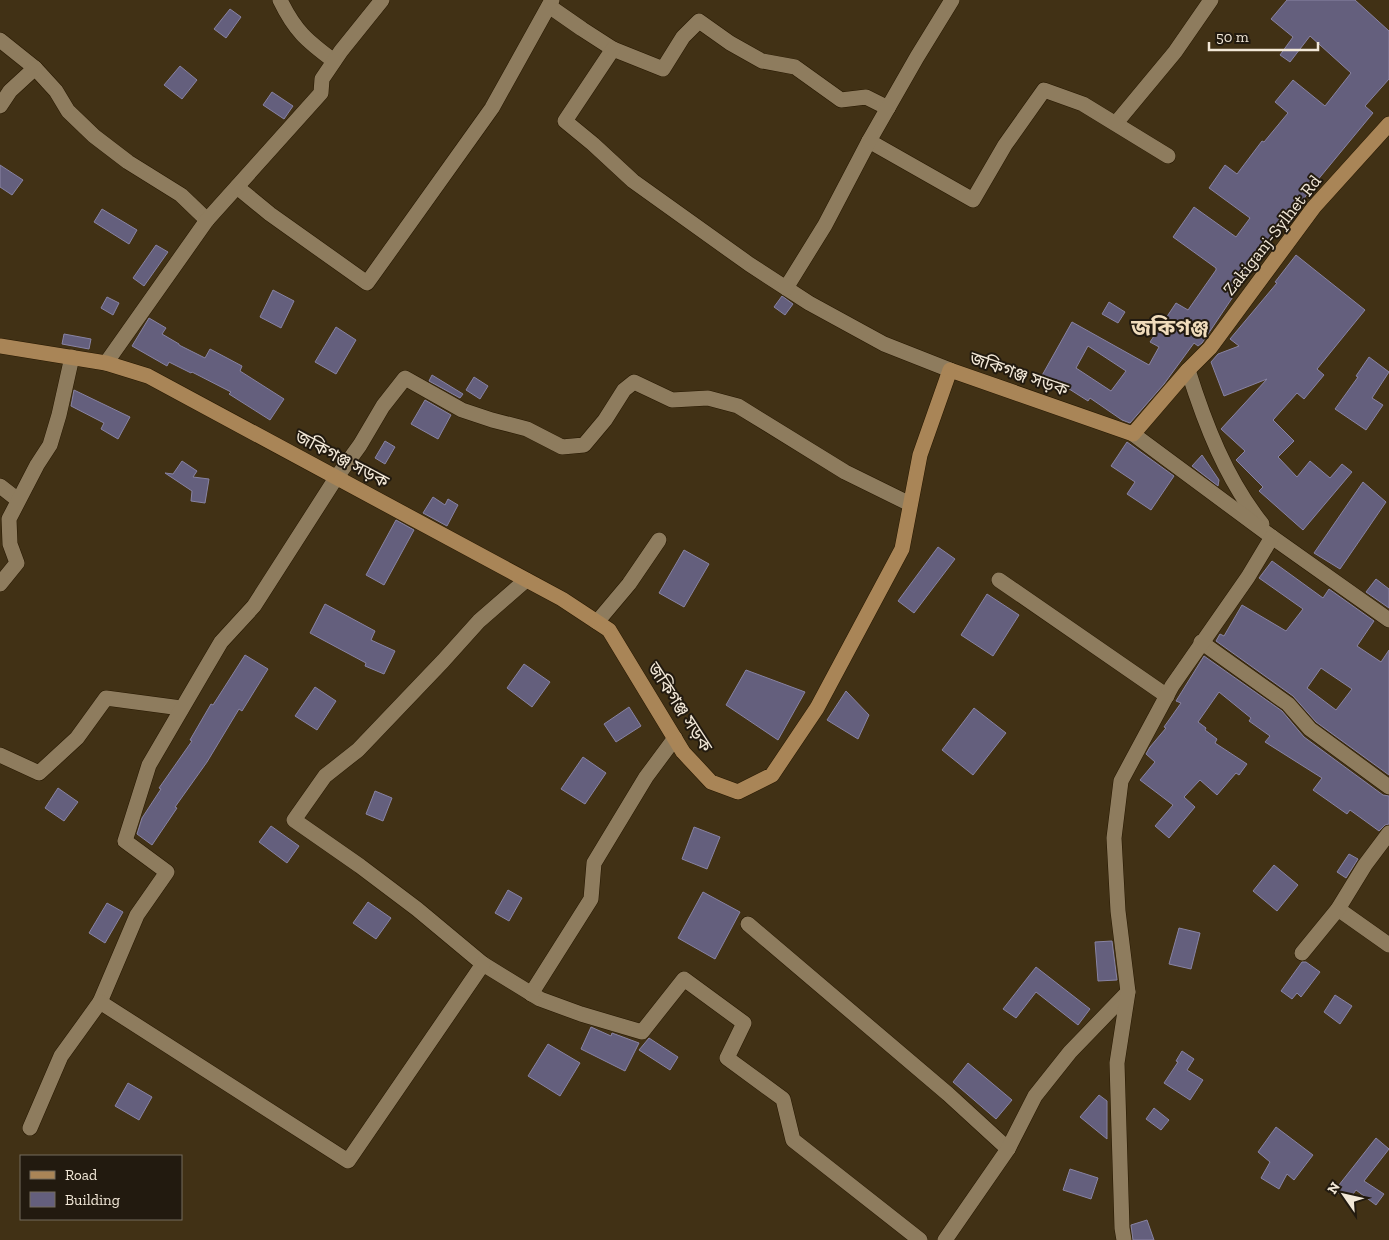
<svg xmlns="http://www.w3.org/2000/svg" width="1389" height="1240" viewBox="0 0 1389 1240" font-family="'Zilla Slab','Noto Sans Bengali',serif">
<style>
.building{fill:#645f7d;stroke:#8883a3;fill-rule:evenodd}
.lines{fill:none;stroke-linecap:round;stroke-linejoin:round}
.minor-casing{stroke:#271800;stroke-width:16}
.major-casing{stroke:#271800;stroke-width:16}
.minor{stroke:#8e7c5e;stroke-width:15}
.major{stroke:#a98557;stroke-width:15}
.labels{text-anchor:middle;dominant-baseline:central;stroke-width:4;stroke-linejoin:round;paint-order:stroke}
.street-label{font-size:18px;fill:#f2e8d8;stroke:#221a0f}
.district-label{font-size:22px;font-weight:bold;fill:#f0dcbc;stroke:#221a0f}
</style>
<rect width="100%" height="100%" fill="#413115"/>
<g class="building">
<path d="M1287,0h68l34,31v48l-24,27 8,7 -57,69 -21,29 -1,-1 -35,48 -57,85 -4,3 -4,-3 -30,41 -34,39 -8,-3 -32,-22 -2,3 -22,-14 -3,5 -23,-13 32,-57 77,43 10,-18 -9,-5 26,-39 12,7 28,-40v-2l-43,-31 21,-30 42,30 14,-19 -41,-30 16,-23 12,9 25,-33 2,1 24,-29 -13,-11 18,-22 32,26 26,-33 -41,-37 -20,26 -10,-7 13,-18 -22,-18zM1088,346l38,25 -15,20 -35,-23z"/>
<polygon points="230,9 241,17 226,38 214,29"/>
<polygon points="180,66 197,80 182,99 164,85"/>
<polygon points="272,92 293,106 284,119 263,105"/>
<polygon points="0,165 23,180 12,195 0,187"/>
<polygon points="102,209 137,230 129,244 94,222"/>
<polygon points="156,245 168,252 144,286 133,278"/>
<polygon points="1296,255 1365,310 1317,369 1324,375 1304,399 1297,393 1273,420 1294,441 1278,457 1297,477 1310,461 1330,478 1342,464 1352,472 1303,530 1259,491 1263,487 1236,460 1245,451 1221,429 1267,379 1224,396 1211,362 1218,354 1239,346 1230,339 1277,283 1275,282"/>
<polygon points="273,290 294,301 281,328 260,317"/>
<polygon points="782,296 793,304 785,315 774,307"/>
<polygon points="107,297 119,303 113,315 101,308"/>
<polygon points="1109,302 1125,312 1118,323 1102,314"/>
<polygon points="149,318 166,328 162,334 179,344 179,345 205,358 210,349 242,366 240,371 284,399 270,420 229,394 231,392 192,372 191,373 169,362 167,366 132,346"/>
<polygon points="336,327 356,340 336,374 315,362"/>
<polygon points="64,334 91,339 89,349 62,344"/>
<polygon points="1369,357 1389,372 1372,398 1383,405 1366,430 1335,409 1358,377 1356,376"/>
<polygon points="432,375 463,394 460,398 429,381"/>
<polygon points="474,377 488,386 480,399 466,390"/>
<polygon points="74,390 130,417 118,439 101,429 104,423 71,406"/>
<polygon points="425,400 451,415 438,439 411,424"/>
<polygon points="385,441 395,447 385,464 375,458"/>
<polygon points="1127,442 1174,476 1151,510 1127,494 1135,482 1111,466"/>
<polygon points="1202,455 1219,480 1218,486 1192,466"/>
<polygon points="182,461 197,471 193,477 209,479 205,503 191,501 192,491 165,473 173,474"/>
<polygon points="1363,482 1386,502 1340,569 1314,553"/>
<polygon points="433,497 445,505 448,499 458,505 447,526 423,513"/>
<polygon points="396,520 414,530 384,585 366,575"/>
<polygon points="938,547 955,559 914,613 898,601"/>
<polygon points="684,550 709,564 684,607 659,593"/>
<path d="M1272,561l51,37 6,-9 45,32 -17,25 24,16 8,-12v125l-73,-53 -23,-26 -77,-55 4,-7 4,2 18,-31 44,26 17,-22 -44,-31zM1321,668l31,21 -16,21 -29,-22z"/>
<polygon points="1376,579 1389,589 1389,608 1366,592"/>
<polygon points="987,594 1019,615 993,656 961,635"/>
<polygon points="325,604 375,631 371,640 395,651 384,674 365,666 366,663 310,633"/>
<polygon points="245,655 268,669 242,711 239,709 207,762 175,807 177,808 152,845 137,834 142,818 161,789 159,788 192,741 190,740 211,704 213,705"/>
<polygon points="1204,656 1282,711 1304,737 1383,795 1389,796 1389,824 1385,825 1379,831 1350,810 1347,814 1313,790 1322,778 1265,742 1270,736 1249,721 1251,718 1219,692 1198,722 1206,728 1205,730 1217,739 1215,743 1247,764 1239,775 1236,773 1217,795 1200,780 1184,797 1195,807 1169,838 1155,826 1173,805 1140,780 1155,762 1146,754 1150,747 1166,728 1164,727 1181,703 1176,701"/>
<polygon points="524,664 550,682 532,707 507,688"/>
<polygon points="746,670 805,692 778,740 726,705"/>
<polygon points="315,687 336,701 317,730 295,716"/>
<polygon points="846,691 869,715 858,739 827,720"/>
<polygon points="629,707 641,726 616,742 604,724"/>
<polygon points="974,708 1006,733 973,775 942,750"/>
<polygon points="583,757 606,773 585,804 561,789"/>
<polygon points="58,788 78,802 64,821 45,808"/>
<polygon points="375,791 392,798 383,821 366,814"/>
<polygon points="271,826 299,846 287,863 259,842"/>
<polygon points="694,827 720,837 707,869 682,859"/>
<polygon points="1349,854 1358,859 1346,878 1337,872"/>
<polygon points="1274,865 1298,885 1277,911 1253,891"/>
<polygon points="508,890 522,898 509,921 495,913"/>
<polygon points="703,892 740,912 715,959 678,938"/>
<polygon points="368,902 391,918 376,939 353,923"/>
<polygon points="107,903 123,912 105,943 89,933"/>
<polygon points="1179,928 1200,933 1191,969 1169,964"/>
<polygon points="1112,941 1117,980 1098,981 1095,942"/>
<polygon points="1302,962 1306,962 1320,972 1301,997 1297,993 1292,999 1281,991"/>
<polygon points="1036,967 1090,1009 1078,1025 1036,992 1016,1018 1003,1009"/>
<polygon points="1335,995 1352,1006 1340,1024 1324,1012"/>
<polygon points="591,1027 611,1036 612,1033 639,1043 625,1071 581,1049"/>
<polygon points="649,1038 678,1057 670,1070 639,1050"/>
<polygon points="548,1044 580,1063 560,1096 528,1076"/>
<polygon points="1182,1051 1194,1059 1187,1070 1203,1080 1190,1100 1164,1083 1178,1062 1176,1061"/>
<polygon points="968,1063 1012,1100 996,1119 953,1082"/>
<polygon points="128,1083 152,1097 139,1120 115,1106"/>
<polygon points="1099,1095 1107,1101 1107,1139 1080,1117"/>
<polygon points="1154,1108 1169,1120 1161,1130 1146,1119"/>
<polygon points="1276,1127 1313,1155 1294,1180 1287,1174 1279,1189 1261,1178 1270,1162 1258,1152"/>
<polygon points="1376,1138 1389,1149 1364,1181 1384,1194 1376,1205 1356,1190 1348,1201 1335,1190"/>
<polygon points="1070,1169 1098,1178 1091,1199 1063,1190"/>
<polygon points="1147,1220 1154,1240 1133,1240 1131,1225"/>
</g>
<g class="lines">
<g class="minor-casing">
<g id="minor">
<path d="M280,0c15,31 27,41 54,61"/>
<polyline points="549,6 582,29 613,49 663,69 683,37 699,21 730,43 762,61 795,67 841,100 866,97 888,108"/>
<polyline points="0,40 35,68 56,91 68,111 94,136 128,162 181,195 207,220"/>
<polyline points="613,49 565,121 593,144 633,181 749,264 809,303 884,344 950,370"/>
<polyline points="0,106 10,91 35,68"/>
<polyline points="1116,123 1175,52 1211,0"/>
<polyline points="869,141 973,200 1005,145 1044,90 1083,104 1168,156"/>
<polyline points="237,187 270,214 367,283 492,108 552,0"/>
<polyline points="786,288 825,225 869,141 917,57 952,0"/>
<polyline points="106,363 207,220 321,93 322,79 341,51 382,0"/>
<path d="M1188,370c17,54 38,109 74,154"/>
<polyline points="1133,434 1272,537 1389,620"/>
<polyline points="0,486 18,500"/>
<polyline points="526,580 479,621 443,661 358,750 325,776 294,820 360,866 417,909 483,964 540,999 581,1014 642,1032 684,979 744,1023 727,1058 783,1099 793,1140 920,1240"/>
<polyline points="999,580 1167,696"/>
<polyline points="0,584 17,563 10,544 9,519 37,465 50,445 59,415 72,357"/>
<polyline points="597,622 629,584 659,540"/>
<polyline points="1201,642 1288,704 1310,729 1389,787"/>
<polyline points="0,755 39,773 77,738 106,698 181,708"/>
<polyline points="1338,909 1389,945"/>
<polyline points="748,924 948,1094 1008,1149"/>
<polyline points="1302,953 1338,909 1365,865 1389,833"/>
<polyline points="531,994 591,899 594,863 646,777 675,738"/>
<polyline points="100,1002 137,915 167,872 125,841 149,765 201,676 221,642 254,606 336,478 360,445 383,406 405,378 462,410 492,420 527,429 562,447 584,445 605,420 624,390 634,382 672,400 708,398 738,406 845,472 910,504"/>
<polyline points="30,1128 61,1056 100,1002 348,1161 483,964"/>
<polyline points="945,1240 1008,1149 1035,1096 1070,1052 1128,992"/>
<polyline points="1124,1240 1122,1228 1117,1063 1128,992 1118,911 1114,838 1121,781 1172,686 1248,577 1272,537"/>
</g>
</g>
<g class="major-casing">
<polyline id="major" points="0,346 106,363 148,376 562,599 609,630 683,752 711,782 738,792 772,775 817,708 902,549 920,455 950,370 1133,434 1188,370 1210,348 1314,207 1389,124"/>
</g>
<use href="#minor" class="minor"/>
<use href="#major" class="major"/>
</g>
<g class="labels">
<g class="street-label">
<text transform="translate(1272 235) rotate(-52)">Zakiganj-Sylhet Rd</text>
<text transform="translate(1019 374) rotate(19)">জকিগঞ্জ সড়ক</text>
<text transform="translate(342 459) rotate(28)">জকিগঞ্জ সড়ক</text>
<text transform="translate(680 707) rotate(57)">জকিগঞ্জ সড়ক</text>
</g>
<g class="district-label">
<text x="1170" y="327">জকিগঞ্জ</text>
</g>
</g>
<rect x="20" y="1155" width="162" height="65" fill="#221a0f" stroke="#756c5f"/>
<rect x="30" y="1171" width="25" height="8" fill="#a98557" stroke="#756c5f"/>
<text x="65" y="1180" font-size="15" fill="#f2e8d8">Road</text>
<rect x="30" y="1192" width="25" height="15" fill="#645f7d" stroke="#756c5f"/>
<text x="65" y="1205" font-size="15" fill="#f2e8d8">Building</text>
<g transform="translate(1344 1195) rotate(304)" stroke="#221a0f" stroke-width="4" paint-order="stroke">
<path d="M0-4L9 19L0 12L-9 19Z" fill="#f2e8d8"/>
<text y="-8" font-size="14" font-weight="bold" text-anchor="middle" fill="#f2e8d8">N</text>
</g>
<path d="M1209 42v8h109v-8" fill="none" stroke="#f2e8d8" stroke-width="2.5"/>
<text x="1216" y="42" font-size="15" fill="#f2e8d8" stroke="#221a0f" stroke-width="4" paint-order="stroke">50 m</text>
</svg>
